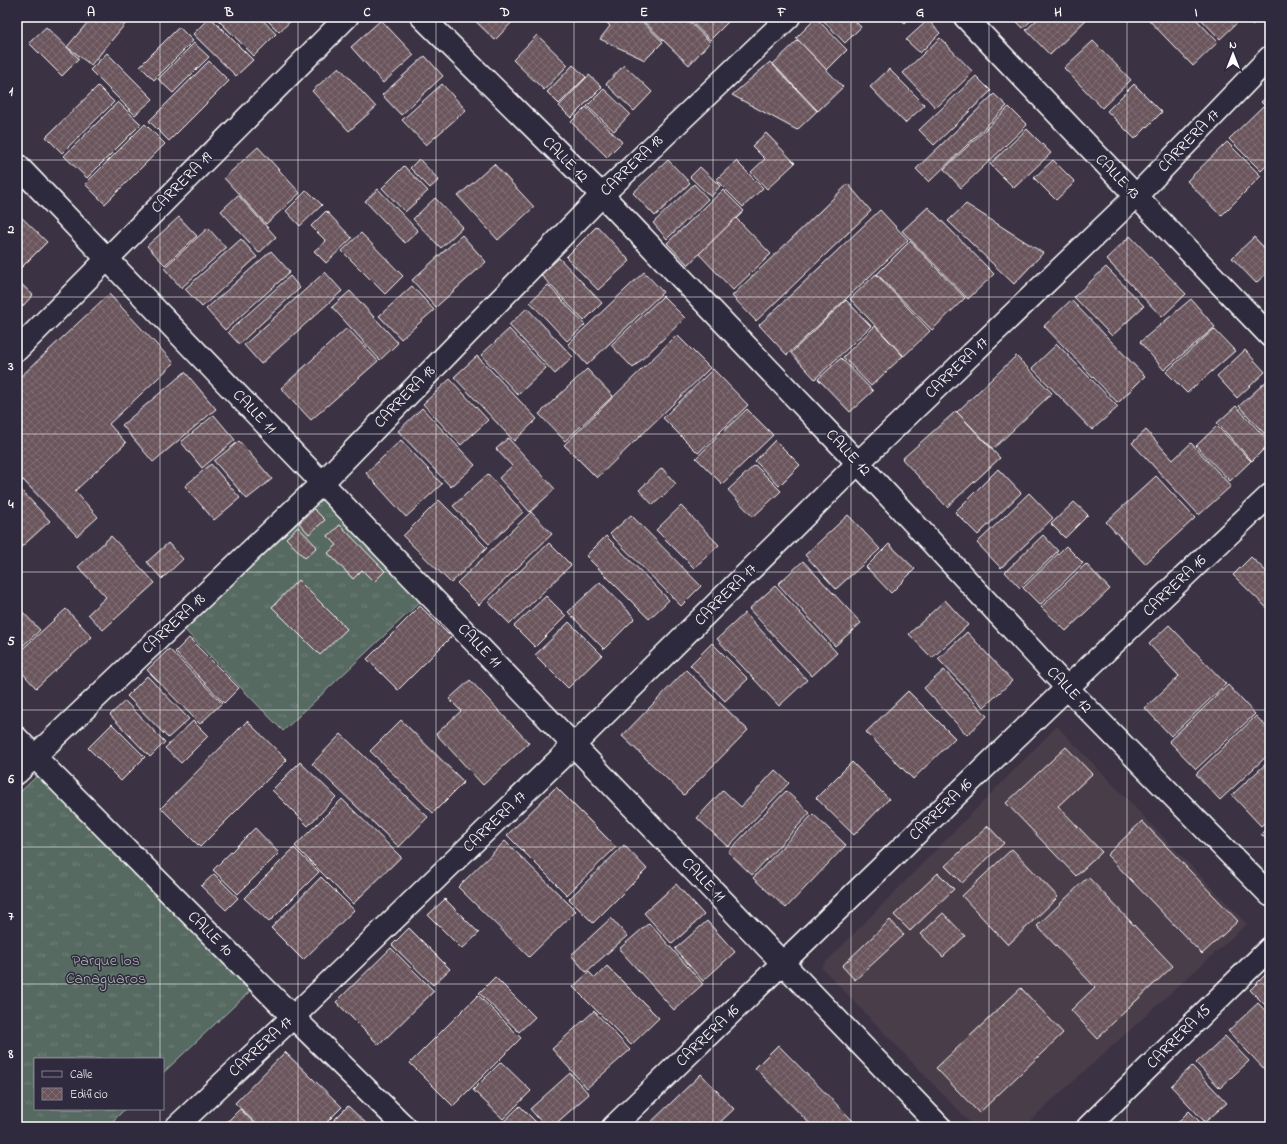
<svg xmlns="http://www.w3.org/2000/svg" width="1287" height="1144" viewBox="0 0 1287 1144" font-family="'Indie Flower',sans-serif">
<style>
.built{fill:#493c4a}
.grass{fill:url(#grass-tufts);stroke:#abb4b0}
.building{fill:url(#building-cross-hatch);stroke:#fff}
.lines{fill:none;stroke-linecap:round;stroke-linejoin:round}
.pedestrian-casing{stroke:#fff;stroke-width:25}
.minor-casing{stroke:#fff;stroke-width:25}
.tertiary-casing{stroke:#fff;stroke-width:25}
.pedestrian{stroke:#2f2a3d;stroke-width:22}
.minor{stroke:#2f2a3d;stroke-width:22}
.tertiary{stroke:#2f2a3d;stroke-width:22}
.grid{fill:none;stroke:#fff;stroke-width:1;stroke-opacity:0.55}
.labels{text-anchor:middle;dominant-baseline:central;stroke-width:3;stroke-linejoin:round;paint-order:stroke}
.street-label{font-size:16px;fill:#fff;stroke:#2f2a3d}
.park-label{font-size:16px;fill:#abb4b0;stroke:#2f2a3d}
.neatline{fill:none;stroke:#fff;stroke-width:1.5}
.grid-label{font-size:13px;text-anchor:middle;font-weight:bold;fill:#fff}
</style>
<defs>
<pattern id="grass-tufts" width="24" height="20" patternUnits="userSpaceOnUse"><rect width="24" height="20" fill="#576a62"/><path d="M3 7l-1-3M5 7V3M7 7l1-3M15 17l-1-3M17 17v-4M19 17l1-3" fill="none" stroke="#70807a"/></pattern>
<pattern id="building-cross-hatch" width="8" height="8" patternUnits="userSpaceOnUse"><rect width="8" height="8" fill="#6b545b"/><path d="M0 0l8 8M0 8l8-8" fill="none" stroke="#816e74"/></pattern>
</defs>
<rect width="100%" height="100%" fill="#3b3243"/>
<filter id="ink" filterUnits="userSpaceOnUse"><feTurbulence type="fractalNoise" baseFrequency=".025" numOctaves="2"/><feDisplacementMap in="SourceGraphic" scale="8" xChannelSelector="R" yChannelSelector="G"/><feConvolveMatrix kernelMatrix="1 2 1 2 8 2 1 2 1" color-interpolation-filters="sRGB"/></filter>
<g filter="url(#ink)">
<polygon class="built" points="1057,726 1247,924 1023,1127 974,1127 821,967"/>
<g class="grass">
<polygon points="321,495 422,600 283,731 181,626"/>
<polygon points="40,773 250,991 163,1073 163,1059 35,1059 35,1109 125,1109 107,1127 17,1127 17,795"/>
</g>
<g class="building">
<polygon points="17,17 25,17 17,24"/>
<polygon points="92,17 131,17 91,65 67,47"/>
<polygon points="210,17 253,60 236,76 193,34"/>
<polygon points="215,17 260,17 276,34 254,56"/>
<polygon points="264,17 295,17 279,32"/>
<polygon points="471,17 517,17 495,40"/>
<polygon points="602,17 637,17 663,42 645,60 600,39 610,26"/>
<polygon points="639,17 684,17 710,42 689,65"/>
<polygon points="686,17 733,17 710,40"/>
<polygon points="823,17 851,17 861,27 845,43 821,18"/>
<polygon points="898,17 911,17 905,23"/>
<polygon points="1012,17 1035,17 1023,28"/>
<polygon points="1040,17 1089,17 1050,55 1026,30"/>
<polygon points="1146,17 1194,17 1218,42 1193,66"/>
<polygon points="1199,17 1236,17 1239,21 1220,39"/>
<polygon points="1244,17 1261,17 1252,25"/>
<polygon points="816,18 847,50 827,70 796,38"/>
<polygon points="381,20 414,55 383,83 351,47"/>
<polygon points="928,20 940,33 920,53 906,40"/>
<polygon points="46,27 79,59 62,76 29,43"/>
<polygon points="179,27 193,41 154,80 140,66"/>
<polygon points="537,35 568,65 544,90 513,60"/>
<polygon points="940,38 973,72 936,108 903,73"/>
<polygon points="798,40 843,87 818,111 773,64"/>
<polygon points="1093,41 1131,80 1102,108 1064,68"/>
<polygon points="194,43 209,57 173,93 158,79"/>
<polygon points="107,53 153,99 135,115 90,70"/>
<polygon points="425,56 443,76 401,115 382,95"/>
<polygon points="209,61 229,81 169,141 149,121"/>
<polygon points="770,62 817,111 797,130 732,95"/>
<polygon points="573,65 586,77 559,104 547,92"/>
<polygon points="624,65 652,92 634,111 606,84"/>
<polygon points="339,67 376,107 349,131 312,91"/>
<polygon points="889,69 925,105 905,123 870,87"/>
<polygon points="589,75 602,87 571,118 559,106"/>
<polygon points="976,76 991,91 934,145 919,130"/>
<polygon points="442,84 466,110 426,145 402,120"/>
<polygon points="1134,84 1162,112 1135,139 1107,111"/>
<polygon points="98,86 114,102 62,153 46,137"/>
<polygon points="604,89 630,114 614,131 587,106"/>
<polygon points="994,94 1007,106 929,182 916,169"/>
<polygon points="1270,94 1270,111 1261,102"/>
<polygon points="118,102 141,124 87,178 64,156"/>
<polygon points="1263,106 1270,113 1270,162 1261,171 1229,139"/>
<polygon points="586,107 622,142 607,157 571,122"/>
<polygon points="1009,107 1027,125 961,188 944,169"/>
<polygon points="145,124 165,144 105,204 85,184"/>
<polygon points="1027,129 1051,153 1014,188 990,164"/>
<polygon points="766,133 795,163 767,189 751,172 765,159 752,146"/>
<polygon points="1227,142 1261,176 1221,216 1187,181"/>
<polygon points="258,147 300,193 266,224 224,178"/>
<polygon points="419,159 439,180 430,188 410,168"/>
<polygon points="668,160 690,183 655,216 633,193"/>
<polygon points="1053,160 1075,182 1056,200 1034,178"/>
<polygon points="736,161 763,188 743,207 716,180"/>
<polygon points="494,164 534,207 498,240 458,196"/>
<polygon points="404,166 428,191 405,212 382,188"/>
<polygon points="700,167 720,186 711,197 690,177"/>
<polygon points="694,184 708,199 667,239 653,223"/>
<polygon points="848,184 871,211 756,321 732,296"/>
<polygon points="378,189 418,231 405,243 365,201"/>
<polygon points="307,190 322,205 300,226 286,211"/>
<polygon points="723,190 744,211 688,265 667,243"/>
<polygon points="238,195 276,237 259,253 221,211"/>
<polygon points="435,198 463,227 441,248 413,219"/>
<polygon points="966,204 1043,253 1014,284 948,221"/>
<polygon points="928,207 994,274 968,299 902,231"/>
<polygon points="880,210 908,240 787,355 759,325"/>
<polygon points="326,211 352,238 326,263 314,251 326,241 311,226"/>
<polygon points="17,213 47,242 17,272"/>
<polygon points="179,217 197,236 165,265 147,246"/>
<polygon points="736,218 771,254 733,290 699,254"/>
<polygon points="597,226 630,261 598,290 566,257"/>
<polygon points="208,228 226,248 181,288 164,268"/>
<polygon points="361,233 403,276 385,294 342,251"/>
<polygon points="462,235 486,262 436,307 412,280"/>
<polygon points="1130,236 1186,294 1162,317 1106,259"/>
<polygon points="1254,237 1270,254 1270,270 1256,283 1232,258"/>
<polygon points="241,239 257,257 202,307 185,289"/>
<polygon points="910,241 965,298 932,330 877,274"/>
<polygon points="271,251 290,272 225,330 206,309"/>
<polygon points="559,258 602,303 584,321 541,275"/>
<polygon points="1106,267 1144,306 1112,336 1074,297"/>
<polygon points="325,272 342,291 261,364 244,345"/>
<polygon points="644,272 663,292 587,365 568,344"/>
<polygon points="876,274 930,331 904,356 850,299"/>
<polygon points="290,276 300,288 239,344 228,332"/>
<polygon points="17,280 33,295 19,310 17,309"/>
<polygon points="548,285 585,325 567,341 530,302"/>
<polygon points="412,286 434,310 401,339 379,316"/>
<polygon points="350,291 398,343 380,360 332,307"/>
<polygon points="109,294 174,363 109,424 126,443 75,491 98,517 77,536 23,480 17,485 17,380"/>
<polygon points="663,296 685,318 633,368 611,345"/>
<polygon points="1191,299 1215,327 1164,370 1140,342"/>
<polygon points="846,300 871,326 815,379 791,353"/>
<polygon points="1071,300 1145,376 1118,403 1044,326"/>
<polygon points="527,308 573,357 555,374 509,325"/>
<polygon points="875,326 903,356 871,386 843,357"/>
<polygon points="347,328 378,361 311,420 281,388"/>
<polygon points="509,329 546,368 518,395 481,355"/>
<polygon points="1214,329 1235,351 1187,393 1166,372"/>
<polygon points="677,335 710,368 597,478 564,445"/>
<polygon points="1057,344 1118,407 1092,430 1032,368"/>
<polygon points="1245,350 1265,372 1237,398 1217,376"/>
<polygon points="477,356 537,419 514,441 454,377"/>
<polygon points="1016,356 1052,393 993,449 957,412"/>
<polygon points="841,358 873,391 850,412 818,379"/>
<polygon points="587,369 613,396 565,441 539,414"/>
<polygon points="713,369 748,405 698,453 663,418"/>
<polygon points="185,372 216,409 153,462 122,425"/>
<polygon points="1270,378 1270,440 1239,406"/>
<polygon points="450,379 488,420 461,445 423,404"/>
<polygon points="1236,406 1270,443 1252,461 1217,423"/>
<polygon points="422,408 475,465 451,487 398,431"/>
<polygon points="747,409 773,435 722,484 696,458"/>
<polygon points="956,411 1000,458 947,507 902,459"/>
<polygon points="214,415 235,440 202,468 181,442"/>
<polygon points="1217,426 1251,461 1230,481 1196,446"/>
<polygon points="1146,430 1173,460 1191,443 1231,486 1199,515 1132,443"/>
<polygon points="508,438 555,489 530,512 499,478 512,466 496,449"/>
<polygon points="401,440 442,484 406,517 366,473"/>
<polygon points="775,440 800,465 779,486 755,461"/>
<polygon points="239,441 272,479 247,499 214,461"/>
<polygon points="211,464 240,498 214,520 185,486"/>
<polygon points="755,465 781,491 753,517 728,490"/>
<polygon points="662,468 676,484 653,505 639,490"/>
<polygon points="998,469 1021,493 978,535 955,512"/>
<polygon points="488,474 523,512 489,544 453,506"/>
<polygon points="1156,476 1195,518 1145,564 1106,522"/>
<polygon points="22,491 50,521 17,551 17,496"/>
<polygon points="1029,493 1053,518 1001,568 977,543"/>
<polygon points="439,500 487,548 451,583 403,536"/>
<polygon points="1074,502 1088,515 1065,538 1051,524"/>
<polygon points="681,506 719,545 694,568 656,530"/>
<polygon points="314,509 325,520 309,534 299,523"/>
<polygon points="531,512 552,534 479,605 457,583"/>
<polygon points="631,515 701,586 681,606 610,534"/>
<polygon points="848,515 880,549 836,589 805,555"/>
<polygon points="340,525 385,571 374,582 362,570 353,579 328,553 337,545 328,536"/>
<polygon points="298,527 317,547 305,558 286,538"/>
<polygon points="1043,535 1058,551 1020,588 1005,572"/>
<polygon points="111,536 155,583 103,630 88,614 106,597 78,567"/>
<polygon points="606,536 669,600 649,619 586,556"/>
<polygon points="168,543 183,559 162,579 147,562"/>
<polygon points="549,543 571,565 510,624 488,602"/>
<polygon points="889,544 915,569 891,593 866,567"/>
<polygon points="1066,546 1083,563 1040,605 1023,588"/>
<polygon points="1251,557 1270,575 1270,611 1233,575"/>
<polygon points="803,561 861,623 835,646 778,584"/>
<polygon points="1086,564 1110,589 1066,631 1041,607"/>
<polygon points="298,580 347,629 320,655 272,607"/>
<polygon points="600,582 635,618 604,649 568,612"/>
<polygon points="775,586 837,653 812,676 749,609"/>
<polygon points="546,596 566,616 535,647 514,626"/>
<polygon points="945,600 968,625 932,658 909,634"/>
<polygon points="17,606 40,630 17,651"/>
<polygon points="420,606 451,637 398,690 367,659"/>
<polygon points="66,609 92,637 36,688 17,667 17,654"/>
<polygon points="745,613 807,680 779,706 717,639"/>
<polygon points="569,622 602,655 568,688 535,655"/>
<polygon points="1169,625 1226,684 1171,736 1145,708 1179,676 1149,644"/>
<polygon points="967,632 1012,681 984,707 938,659"/>
<polygon points="189,638 239,688 224,703 175,652"/>
<polygon points="712,643 748,679 725,701 690,665"/>
<polygon points="169,649 222,703 200,724 147,670"/>
<polygon points="686,670 748,730 684,795 622,736"/>
<polygon points="944,670 987,716 967,735 924,688"/>
<polygon points="147,676 189,719 168,738 127,696"/>
<polygon points="470,680 529,743 483,785 436,734 461,711 449,699"/>
<polygon points="1228,685 1255,714 1196,769 1169,741"/>
<polygon points="908,691 955,738 913,779 866,732"/>
<polygon points="125,701 165,742 150,757 110,715"/>
<polygon points="1256,716 1270,731 1270,753 1220,800 1196,774"/>
<polygon points="401,720 464,782 433,813 370,751"/>
<polygon points="193,721 208,736 181,763 165,748"/>
<polygon points="247,721 287,760 200,847 161,808"/>
<polygon points="112,724 145,757 121,781 88,748"/>
<polygon points="341,734 428,817 399,847 312,764"/>
<polygon points="1066,747 1092,774 1058,806 1102,852 1076,876 1006,803"/>
<polygon points="1270,760 1270,817 1261,826 1232,795"/>
<polygon points="300,762 336,797 308,826 272,790"/>
<polygon points="852,762 889,799 854,835 816,798"/>
<polygon points="775,770 789,783 728,847 697,818 723,790 741,807"/>
<polygon points="556,787 616,847 567,895 507,835"/>
<polygon points="786,791 810,813 752,875 728,852"/>
<polygon points="342,799 401,857 353,904 295,846"/>
<polygon points="813,814 846,845 786,908 753,878"/>
<polygon points="1142,821 1238,921 1202,954 1107,855"/>
<polygon points="1270,825 1270,843 1261,834"/>
<polygon points="988,826 1004,843 962,883 945,866"/>
<polygon points="255,828 279,853 238,894 213,870"/>
<polygon points="505,841 576,911 529,957 458,887"/>
<polygon points="624,845 647,869 593,923 569,899"/>
<polygon points="294,848 319,872 269,922 244,898"/>
<polygon points="1012,849 1058,897 1008,945 962,896"/>
<polygon points="938,873 954,889 910,931 894,915"/>
<polygon points="214,874 238,898 226,910 201,886"/>
<polygon points="321,877 354,910 303,960 271,928"/>
<polygon points="1088,877 1173,966 1097,1038 1071,1010 1095,987 1037,926"/>
<polygon points="676,884 704,915 672,944 644,913"/>
<polygon points="445,899 479,933 462,949 428,915"/>
<polygon points="943,913 965,936 943,957 921,934"/>
<polygon points="611,918 627,936 586,972 571,955"/>
<polygon points="890,920 904,935 855,980 842,966"/>
<polygon points="707,921 735,952 703,981 675,949"/>
<polygon points="649,923 703,984 674,1010 619,949"/>
<polygon points="409,928 450,969 433,985 392,945"/>
<polygon points="391,948 434,991 379,1045 336,1002"/>
<polygon points="607,966 659,1018 631,1045 573,987 589,972 595,978"/>
<polygon points="1270,970 1270,1010 1250,990"/>
<polygon points="495,977 535,1017 519,1032 479,993"/>
<polygon points="1021,988 1063,1033 979,1113 936,1068"/>
<polygon points="478,995 521,1038 453,1106 410,1063"/>
<polygon points="1258,1003 1270,1016 1270,1075 1228,1031"/>
<polygon points="594,1011 630,1050 587,1088 552,1049"/>
<polygon points="1225,1036 1249,1061 1220,1088 1196,1063"/>
<polygon points="778,1045 858,1126 858,1127 813,1127 755,1068"/>
<polygon points="285,1052 342,1107 322,1127 260,1127 235,1103"/>
<polygon points="501,1062 531,1091 503,1119 473,1090"/>
<polygon points="1192,1066 1227,1103 1205,1122 1171,1086"/>
<polygon points="570,1073 589,1094 552,1127 546,1127 530,1109"/>
<polygon points="701,1074 734,1109 715,1127 646,1127"/>
<polygon points="348,1106 370,1127 327,1127"/>
<polygon points="520,1106 541,1127 498,1127"/>
<polygon points="240,1109 258,1127 222,1127"/>
<polygon points="1189,1111 1205,1127 1173,1127"/>
</g>
<g class="lines">
<g class="pedestrian-casing">
<polyline id="pedestrian" points="34,756 293,1017"/>
</g>
<g class="minor-casing">
<g id="minor">
<polyline points="422,17 602,195 858,463 1067,688 1270,895"/>
<polyline points="965,17 1270,336"/>
<polyline points="17,165 940,1127"/>
<polyline points="17,350 347,17"/>
<polyline points="17,738 34,756"/>
<polyline points="613,1127 1067,688 1270,495"/>
<polyline points="1088,1127 1270,948"/>
</g>
</g>
<g class="tertiary-casing">
<g id="tertiary">
<polyline points="17,773 322,483 602,195 789,17"/>
<polyline points="293,1017 405,1127"/>
<polyline points="176,1127 293,1017 574,745 858,463 1136,196 1270,57"/>
</g>
</g>
<use href="#pedestrian" class="pedestrian"/>
<use href="#minor" class="minor"/>
<use href="#tertiary" class="tertiary"/>
</g>
</g>
<path class="grid" d="M160,17v1042M298,17v1110M436,17v1110M574,17v1110M713,17v1110M851,17v1110M989,17v1110M1127,17v1110M17,160h1253M17,297h1253M17,434h1253M17,572h1253M17,710h1253M17,847h1253M17,984h1253M160,1109v18"/>
<g class="labels">
<g class="street-label">
<text transform="translate(1189 141) rotate(-46)">CARRERA 17</text>
<text transform="translate(565 160) rotate(45)">CALLE 12</text>
<text transform="translate(632 166) rotate(-44)">CARRERA 18</text>
<text transform="translate(1117 177) rotate(46)">CALLE 13</text>
<text transform="translate(182 183) rotate(-45)">CARRERA 19</text>
<text transform="translate(957 368) rotate(-44)">CARRERA 17</text>
<text transform="translate(405 397) rotate(-46)">CARRERA 18</text>
<text transform="translate(254 412) rotate(46)">CALLE 11</text>
<text transform="translate(848 453) rotate(47)">CALLE 12</text>
<text transform="translate(1175 586) rotate(-44)">CARRERA 16</text>
<text transform="translate(726 595) rotate(-45)">CARRERA 17</text>
<text transform="translate(174 624) rotate(-43)">CARRERA 18</text>
<text transform="translate(479 646) rotate(46)">CALLE 11</text>
<text transform="translate(1069 690) rotate(46)">CALLE 12</text>
<text transform="translate(941 810) rotate(-44)">CARRERA 16</text>
<text transform="translate(495 822) rotate(-44)">CARRERA 17</text>
<text transform="translate(703 880) rotate(46)">CALLE 11</text>
<text transform="translate(210 934) rotate(45)">CALLE 10</text>
<text transform="translate(708 1036) rotate(-44)">CARRERA 16</text>
<text transform="translate(1179 1037) rotate(-45)">CARRERA 15</text>
<text transform="translate(261 1047) rotate(-43)">CARRERA 17</text>
</g>
<g class="park-label">
<text x="106" y="961">Parque los<tspan x="106" dy="18">Canaguaros</tspan></text>
</g>
</g>
<rect width="1287" height="1144" fill="none" stroke="#2f2a3d" stroke-width="44"/>
<rect x="34" y="1058" width="130" height="52" fill="#2f2a3d" stroke="#827f8b"/>
<rect x="42" y="1071" width="20" height="6" fill="#2f2a3d" stroke="#827f8b"/>
<text x="70" y="1078" font-size="12" fill="#ffffff">Calle</text>
<rect x="42" y="1088" width="20" height="12" fill="url(#building-cross-hatch)" stroke="#827f8b"/>
<text x="70" y="1098" font-size="12" fill="#ffffff">Edificio</text>
<g transform="translate(1233 54)" stroke="#2f2a3d" stroke-width="3" paint-order="stroke">
<path d="M0-3L7 15L0 10L-7 15Z" fill="#ffffff"/>
<text y="-6" font-size="11" font-weight="bold" text-anchor="middle" fill="#ffffff">N</text>
</g>
<rect x="22" y="22" width="1243" height="1100" class="neatline"/>
<g class="grid-label">
<text x="91" y="16">A</text>
<text x="229" y="16">B</text>
<text x="367" y="16">C</text>
<text x="505" y="16">D</text>
<text x="644" y="16">E</text>
<text x="782" y="16">F</text>
<text x="920" y="16">G</text>
<text x="1058" y="16">H</text>
<text x="1196" y="16">I</text>
<text x="11" y="95">1</text>
<text x="11" y="233">2</text>
<text x="11" y="370">3</text>
<text x="11" y="508">4</text>
<text x="11" y="645">5</text>
<text x="11" y="783">6</text>
<text x="11" y="920">7</text>
<text x="11" y="1058">8</text>
</g>
</svg>
